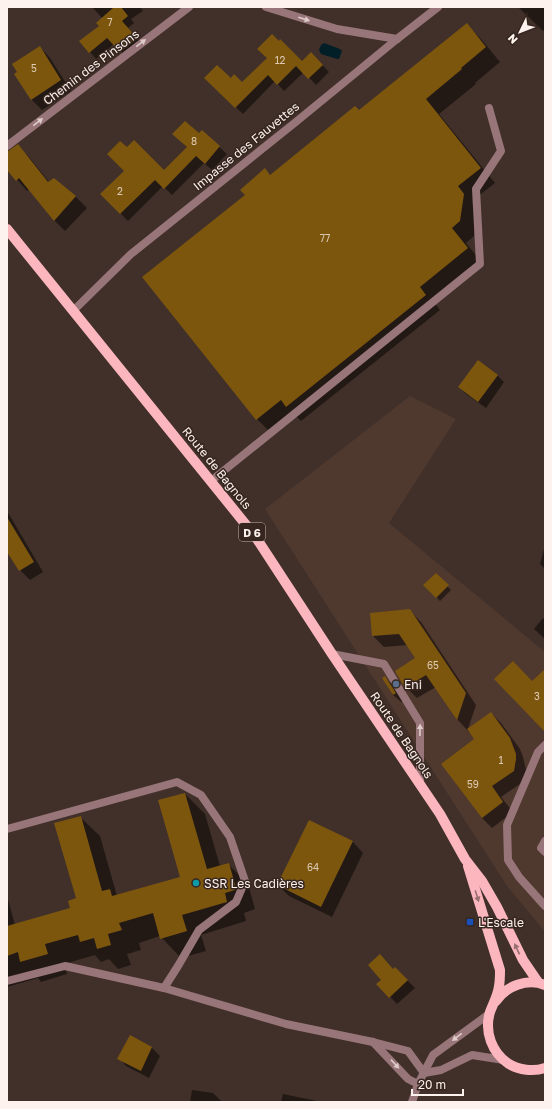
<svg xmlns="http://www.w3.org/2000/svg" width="552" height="1109" viewBox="0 0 552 1109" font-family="'Golos Text',sans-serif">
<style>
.built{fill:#4f382e}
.water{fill:#021f27}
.shadow{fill:#0007}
.building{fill:#7d560e}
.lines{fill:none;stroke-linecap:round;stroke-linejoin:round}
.service{stroke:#987579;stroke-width:8}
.minor{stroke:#987579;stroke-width:8}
.primary{stroke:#fbb6be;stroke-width:10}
.oneway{fill:#dfccca}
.oneway2{fill:#986e6e}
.service-dot{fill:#5c6f8a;stroke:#36261f;stroke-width:1.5}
.culture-dot{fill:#0f9aa8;stroke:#36261f;stroke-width:1.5}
.transit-dot{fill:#1a4fb4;stroke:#36261f;stroke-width:1.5}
.labels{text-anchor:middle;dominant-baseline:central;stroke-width:3;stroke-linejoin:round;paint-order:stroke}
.number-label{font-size:10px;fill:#ddcbb5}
.shield{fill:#36261f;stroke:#c1b5af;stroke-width:1}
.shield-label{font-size:11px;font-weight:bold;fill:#fdf2ed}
.street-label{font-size:12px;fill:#fdf2ed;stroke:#36261f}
.poi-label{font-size:12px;fill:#fdf2ed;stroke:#36261f;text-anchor:start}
</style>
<rect width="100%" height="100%" fill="#403029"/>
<polygon class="built" points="410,396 456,419 389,523 545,652 545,932 507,886 265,509"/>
<polygon class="water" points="324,43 340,49 342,51 339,59 337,59 321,54 319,50 321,45"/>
<g class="shadow">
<polygon points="92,7 140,7 143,11 131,19 134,23 128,28 143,45 127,58 114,44 96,59 81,41 100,26 103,19"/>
<polygon points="518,7 545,7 545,29 543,31"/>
<polygon points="467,25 481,39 500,62 475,83 476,84 439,114 495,183 472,201 478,209 474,236 466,243 482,263 434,302 440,310 301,421 295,415 272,434 257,419 270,175 359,111"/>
<polygon points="40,47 50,58 71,91 42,110 31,99 18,73"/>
<polygon points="311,53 329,72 316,85 304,72 284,91 275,81 243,114 206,78 231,79 242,83 302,62"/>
<polygon points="202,131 227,154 212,170 204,163 172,195 163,186 128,221 102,194 126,171 127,149 164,171 188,148 181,141 199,135"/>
<polygon points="18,146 29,157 49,182 54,179 76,197 87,208 65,231 54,220 30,189 27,191 7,168 7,154"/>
<polygon points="497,375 504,382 486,408 466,394 459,387"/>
<polygon points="7,511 43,572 30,580 20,570 7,552"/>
<polygon points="545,546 545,569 540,564"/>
<polygon points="436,574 451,590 440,601 425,585"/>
<polygon points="409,610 421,622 476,705 468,729 491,713 501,723 520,749 523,757 526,770 524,781 501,797 513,812 492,828 482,818 476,740 458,720 436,687 417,698 406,687 416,658 408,645 384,647 373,636"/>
<polygon points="543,618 545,620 545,639 534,629"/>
<polygon points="385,678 393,685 403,702 401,702 393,695"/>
<polygon points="185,794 205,814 220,866 228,864 248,884 255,909 244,913 246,921 201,935 206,951 181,958 160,936 139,943 141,950 127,954 131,965 118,969 109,959 101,962 95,955 64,964 67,974 41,982 38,978 7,987 7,896 15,925 72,909 77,899 80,817 100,836 117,896 181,878"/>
<polygon points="309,821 353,842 363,853 332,917 289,896 278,885"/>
<polygon points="393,970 402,975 415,988 397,1004 378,984"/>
<polygon points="130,1037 152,1048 160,1056 149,1078 126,1066 119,1058"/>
<polygon points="192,1090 213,1093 222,1102 190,1102"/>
<polygon points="283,1094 322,1102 281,1102"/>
</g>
<g class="building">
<polygon points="114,7 121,7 128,16 122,21 137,38 120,52 107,38 89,53 79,41 99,26 96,23"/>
<polygon points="467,23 486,47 461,68 462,69 426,99 481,168 458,186 464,194 460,221 452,228 468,248 420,287 426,295 286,407 281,400 256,420 142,277 245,195 240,190 265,168 270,175 355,106 359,110"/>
<polygon points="272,34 279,41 280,39 302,61 311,52 323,65 308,79 296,66 277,85 268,75 235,108 204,78 217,65 231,78 234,74 242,82 267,58 257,49"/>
<polygon points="40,46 61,80 31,100 14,74 17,72 12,64"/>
<polygon points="185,121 199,133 202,130 220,146 205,164 196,156 164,189 155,180 120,214 100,194 124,171 107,154 120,141 127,147 134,140 164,170 187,147 172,134"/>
<polygon points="18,144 48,182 54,178 76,196 54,221 19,178 16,181 7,170 7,152"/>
<polygon points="478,360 498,375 478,402 458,387"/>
<polygon points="7,517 34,562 19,571 7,552"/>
<polygon points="436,573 449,585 436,598 423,585"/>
<polygon points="410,609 466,693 457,720 426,675 405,688 395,671 415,658 399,634 372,636 370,613"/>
<polygon points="513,661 532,681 545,669 545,732 494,679"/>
<polygon points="385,676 396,693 393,695 382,678"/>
<polygon points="491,712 510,738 516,754 516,759 514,771 492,786 503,802 482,818 441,764 474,739 467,729"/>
<polygon points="185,793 207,869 229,863 236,888 235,890 225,893 227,902 182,915 187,931 160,939 153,913 119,923 122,930 108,934 111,945 97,949 94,938 80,942 78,935 45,944 48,954 20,962 18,952 7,956 7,926 70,908 68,901 76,898 54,823 81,816 102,891 110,889 112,896 180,877 158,800"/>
<polygon points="309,820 353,841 321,907 277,885"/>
<polygon points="380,954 393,969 395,967 408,980 389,998 376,984 381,980 368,965"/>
<polygon points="130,1035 152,1047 141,1071 117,1059"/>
</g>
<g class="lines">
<g class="service">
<polyline points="211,481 480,264 476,189 501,151 489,108"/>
<polyline points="332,654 384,664 420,723 420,783"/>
<polyline points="7,829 177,782 201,795 230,837 245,881 236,902 199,930 178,966 164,988"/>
<polyline points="545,841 541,848 545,852"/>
<polyline points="7,981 65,966 164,988 286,1024 373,1042 408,1051 424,1073"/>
<polyline points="373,1042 408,1079 418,1084"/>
</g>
<g class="minor">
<polyline points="266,7 337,29 397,39"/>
<polyline points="7,146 189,7"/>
<polyline points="74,310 131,254 297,121 397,39 438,7"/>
<polyline points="545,745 538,752 507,825 508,860 519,877 545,906"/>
<polyline points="424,1073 441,1070 472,1055 504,1060"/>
<polyline points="412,1102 418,1084 433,1055 489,1014"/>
</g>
<g class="primary">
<polyline points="7,229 255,536 332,654 440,814 465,859 482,881 497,907 523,960 538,982"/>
<path d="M468,866l32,104c0,5 0,11 -1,16 -1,9 -6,18 -9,26 -6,20 2,41 19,52 10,6 24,8 36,4"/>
<path d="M496,1001c10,-15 31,-23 49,-16"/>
</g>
</g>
<defs><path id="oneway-solid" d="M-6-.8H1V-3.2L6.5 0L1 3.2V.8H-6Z"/></defs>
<g class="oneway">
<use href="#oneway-solid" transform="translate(304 19) rotate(17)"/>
<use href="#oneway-solid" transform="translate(141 43) rotate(-37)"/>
<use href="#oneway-solid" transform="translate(38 122) rotate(-37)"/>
<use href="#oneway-solid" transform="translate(420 730) rotate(-89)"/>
<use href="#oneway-solid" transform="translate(457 1037) rotate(143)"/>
<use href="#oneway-solid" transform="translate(395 1064) rotate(47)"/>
</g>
<g class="oneway2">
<use href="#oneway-solid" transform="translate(477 896) rotate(73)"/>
<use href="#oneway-solid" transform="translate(517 949) rotate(-115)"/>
</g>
<circle class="service-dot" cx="396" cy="684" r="4"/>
<circle class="culture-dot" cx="196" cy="883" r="4"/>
<rect class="transit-dot" x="466" y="918" width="8" height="8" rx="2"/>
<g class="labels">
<g class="number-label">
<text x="110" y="22">7</text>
<text x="280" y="60">12</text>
<text x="34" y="68">5</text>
<text x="194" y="141">8</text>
<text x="120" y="191">2</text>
<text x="325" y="238">77</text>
<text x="433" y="665">65</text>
<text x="537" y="696">3</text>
<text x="501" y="760">1</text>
<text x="473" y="784">59</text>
<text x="313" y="867">64</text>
</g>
<rect class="shield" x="239" y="523" width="26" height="18" rx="3"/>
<g class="shield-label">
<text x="252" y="532">D 6</text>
</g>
<g class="street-label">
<text transform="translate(91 67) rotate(-37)">Chemin des Pinsons</text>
<text transform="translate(246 146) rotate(-39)">Impasse des Fauvettes</text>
<text transform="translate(217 468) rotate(51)">Route de Bagnols</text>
<text transform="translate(402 735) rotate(56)">Route de Bagnols</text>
</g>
<g class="poi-label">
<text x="404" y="684">Eni</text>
<text x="204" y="883">SSR Les Cadières</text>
<text x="478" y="922">L'Escale</text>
</g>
</g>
<rect width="552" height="1109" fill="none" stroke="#fdf2ed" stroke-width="16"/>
<g transform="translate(520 32) rotate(227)" stroke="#36261f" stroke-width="3" paint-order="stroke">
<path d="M0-3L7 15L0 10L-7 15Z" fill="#fdf2ed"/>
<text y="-6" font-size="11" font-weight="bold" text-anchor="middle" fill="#fdf2ed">N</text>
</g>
<path d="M412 1089v6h51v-6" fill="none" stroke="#fdf2ed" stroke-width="2"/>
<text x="418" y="1089" font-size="12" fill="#fdf2ed" stroke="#36261f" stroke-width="3" paint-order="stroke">20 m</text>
</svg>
